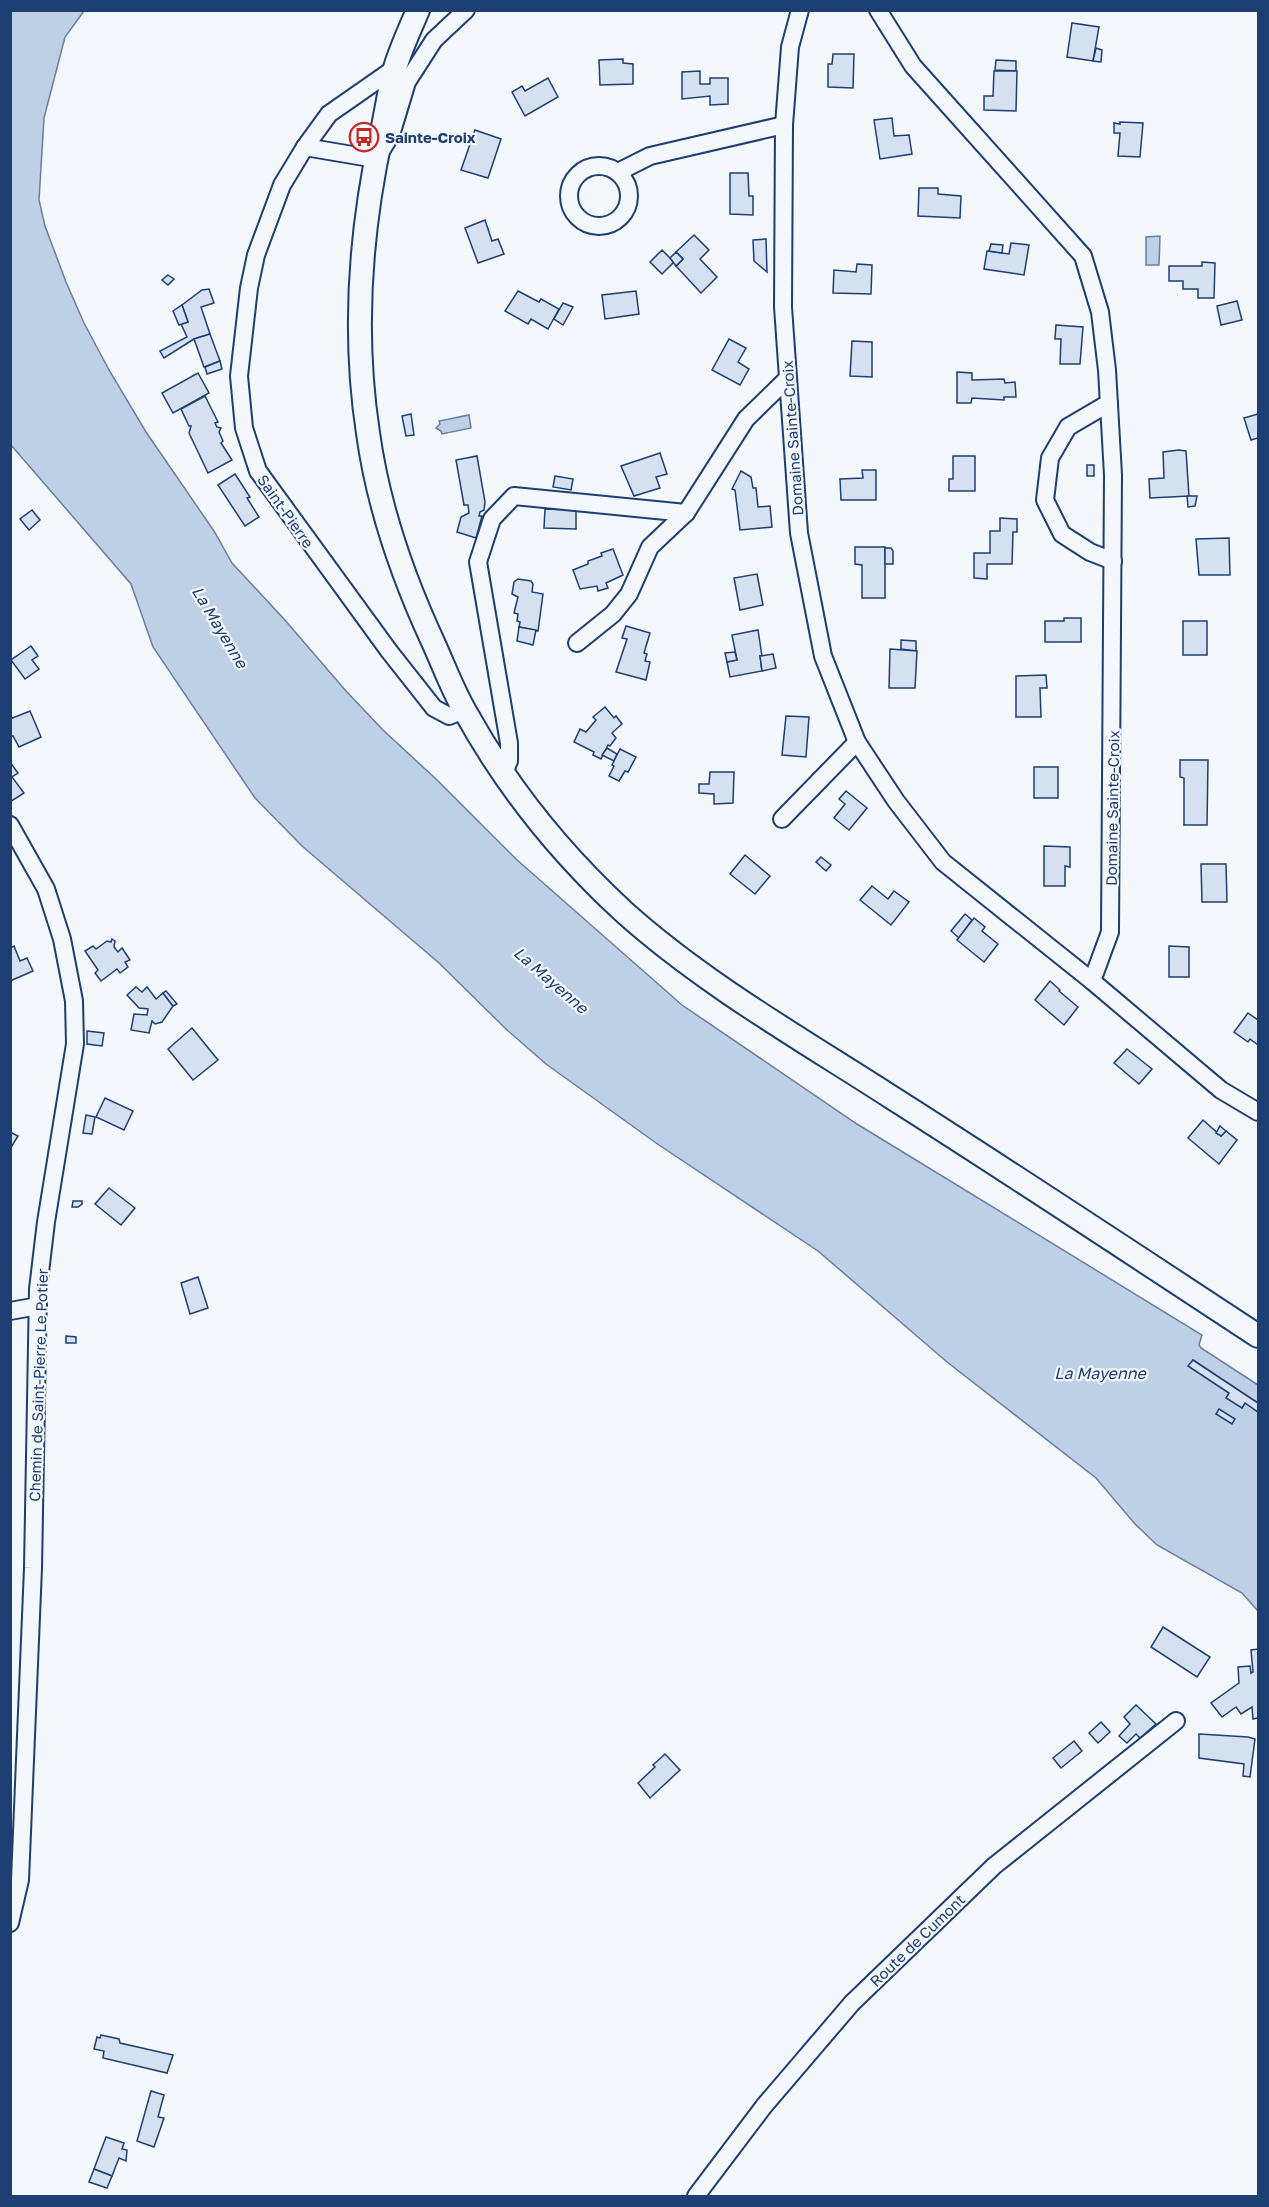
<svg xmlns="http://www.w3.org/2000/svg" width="1269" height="2207" viewBox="0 0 1269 2207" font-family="'Golos Text',sans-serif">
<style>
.water{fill:#bed0e5;stroke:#687fa3;stroke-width:1.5}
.building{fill:#d5e0f0;stroke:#1d3f73;stroke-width:1.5}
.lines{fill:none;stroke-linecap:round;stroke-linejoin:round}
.street-casing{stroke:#1d3f73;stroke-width:20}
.secondary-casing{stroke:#1d3f73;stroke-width:26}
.street{stroke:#f4f7fb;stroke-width:16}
.secondary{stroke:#f4f7fb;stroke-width:22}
.labels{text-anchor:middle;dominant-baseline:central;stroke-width:4.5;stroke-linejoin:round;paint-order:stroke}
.poi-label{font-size:15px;font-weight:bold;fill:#1d3f73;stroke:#f4f7fb;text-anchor:start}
.street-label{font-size:15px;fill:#1d3f73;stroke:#f4f7fb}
.water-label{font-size:16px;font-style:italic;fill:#1d3f73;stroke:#f4f7fb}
</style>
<rect width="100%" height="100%" fill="#f4f7fb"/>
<g class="water">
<polygon points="10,11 84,11 65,37 44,118 39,200 45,226 66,282 84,323 109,370 146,432 214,531 232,563 284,619 346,691 383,730 437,780 516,859 682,1005 857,1124 1202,1335 1199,1345 1201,1348 1258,1385 1258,1403 1193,1360 1189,1366 1229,1393 1227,1398 1242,1408 1245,1403 1258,1412 1258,1611 1242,1593 1157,1545 1135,1524 1096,1478 947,1362 818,1251 656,1143 546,1064 507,1030 439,963 302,846 255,798 153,647 131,584 11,445"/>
<polygon points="1160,236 1159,265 1146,265 1146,237"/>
<polygon points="469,415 471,428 442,434 441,431 436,428 440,424 439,421"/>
</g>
<g class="building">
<polygon points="1072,23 1099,27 1093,61 1067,57"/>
<polygon points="1096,48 1102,50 1101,62 1093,61"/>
<polygon points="833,54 854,54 853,88 828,87 828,64 832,64"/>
<polygon points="623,59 623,63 633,64 633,84 600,85 599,60"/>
<polygon points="996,60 1016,61 1016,71 995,70"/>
<polygon points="700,71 700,84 710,84 710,78 728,78 728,104 710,105 710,96 682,99 682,72"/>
<polygon points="994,71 1017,71 1016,111 984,110 984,96 993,96"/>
<polygon points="548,78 558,97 525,116 512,92 522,86 525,91"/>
<polygon points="892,118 894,136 909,135 912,154 880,159 874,120"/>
<polygon points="1120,122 1143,123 1140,157 1118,156 1120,133 1114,133 1114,123 1120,124"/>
<polygon points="475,130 501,139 488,178 461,170"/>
<polygon points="730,173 748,173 749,196 753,196 753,215 730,214"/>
<polygon points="919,188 938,188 938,194 961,196 960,218 918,216"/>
<polygon points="485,220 492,241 498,239 504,254 478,263 465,228"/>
<polygon points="694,235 709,250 700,259 717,277 701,293 676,266 683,259 676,252"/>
<polygon points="766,239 767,272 754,261 753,240"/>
<polygon points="1011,243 1029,245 1024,275 984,269 987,251 1009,254"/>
<polygon points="991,244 1003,245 1002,253 989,251"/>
<polygon points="662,250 674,262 662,274 650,262"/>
<polygon points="676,252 683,259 676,266 670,258"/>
<polygon points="1202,262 1215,263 1214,298 1198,298 1198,289 1183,289 1183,281 1169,281 1169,266 1202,266"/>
<polygon points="857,264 872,265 871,294 833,293 834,270 856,272"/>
<polygon points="168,275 174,279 168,285 162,280"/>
<polygon points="209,289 214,303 201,307 210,334 194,339 164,358 160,351 187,337 181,324 188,322 182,305 202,290"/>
<polygon points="518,291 539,302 541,299 559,309 548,329 531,319 528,324 505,311"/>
<polygon points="636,291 639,314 605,319 602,295"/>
<polygon points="1237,301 1242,320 1221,325 1217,306"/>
<polygon points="563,303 573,307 563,325 554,319"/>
<polygon points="182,305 188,322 179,325 173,311"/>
<polygon points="1056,325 1083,327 1080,364 1060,364 1061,339 1055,339"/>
<polygon points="210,334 220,361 204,367 194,339"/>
<polygon points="729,339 746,348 738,362 749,369 740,385 712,370"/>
<polygon points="852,341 872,342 872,377 850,376"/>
<polygon points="220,361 222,369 207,374 205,367"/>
<polygon points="957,372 972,373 972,380 1004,379 1005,383 1015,382 1016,397 1004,397 1004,400 972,398 971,403 957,403"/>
<polygon points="198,373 209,393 173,413 162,393"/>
<polygon points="205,396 218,422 215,423 217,427 221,428 219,432 223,441 221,443 232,460 208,473 189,433 191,426 189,426 181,409"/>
<polygon points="411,414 414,435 406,436 402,416"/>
<polygon points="1258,414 1258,438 1251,440 1244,418"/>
<polygon points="1179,450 1186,451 1189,496 1150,498 1149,479 1164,478 1163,452"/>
<polygon points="660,453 667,474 656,477 660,488 634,496 621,466"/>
<polygon points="477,456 485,502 484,510 480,512 479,516 482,516 476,538 457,532 461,517 469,513 468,505 464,505 456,460"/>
<polygon points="953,456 975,456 975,491 949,491 949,479 953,479"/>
<rect x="1087" y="465" width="7" height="11"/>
<polygon points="862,470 876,470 876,500 841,500 840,479 863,478"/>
<polygon points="741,471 751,477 753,488 756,488 758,507 770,506 772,527 740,530 735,490 732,489"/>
<polygon points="235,474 250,497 247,498 259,517 245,526 218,485"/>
<polygon points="555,476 573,479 571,490 553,487"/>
<polygon points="1187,496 1197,496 1195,506 1188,507"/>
<polygon points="545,509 576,510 576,529 544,528"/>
<polygon points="32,510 40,520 29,530 20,519"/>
<polygon points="1000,518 1017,519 1017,532 1013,532 1012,564 987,564 987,579 974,578 974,553 990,553 990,531 1000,531"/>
<polygon points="1229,538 1230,575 1199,575 1196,539"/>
<polygon points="855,547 885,547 885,598 862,598 862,565 855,564"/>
<polygon points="885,548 891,548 893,551 893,564 885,564"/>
<polygon points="613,549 623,575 606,583 608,588 598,591 597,586 580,589 573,570 588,564 588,561 602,556 601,553"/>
<polygon points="757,574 763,605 740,610 734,578"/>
<polygon points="518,579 531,581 533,584 532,592 543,594 538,631 519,627 520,622 517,621 518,614 514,613 518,597 512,594 514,582"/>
<polygon points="1064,618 1081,618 1081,642 1045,642 1045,621 1064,621"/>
<rect x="1183" y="621" width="24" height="34"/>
<polygon points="626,626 650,633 644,653 647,654 645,661 650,662 646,680 616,672 627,639 622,638"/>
<polygon points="519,627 536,630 533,645 517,641"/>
<polygon points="758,630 762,656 760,656 762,671 730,677 727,662 737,660 732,635"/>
<polygon points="901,640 916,641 916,651 901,649"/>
<polygon points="31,646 38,656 32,660 39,669 25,679 11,660"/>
<polygon points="890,649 917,651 915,688 889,688"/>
<polygon points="735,652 737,660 727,662 725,653"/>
<polygon points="773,654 776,668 762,671 760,656"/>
<polygon points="1046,675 1047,688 1040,688 1041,717 1016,717 1016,676"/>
<polygon points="605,707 614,718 616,716 622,724 612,733 616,738 610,746 608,745 601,759 593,755 594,752 574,742 580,729 586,732 596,720 593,717"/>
<polygon points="30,711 41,737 19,747 13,736 10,737 10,719"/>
<polygon points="786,716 809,717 806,757 782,755"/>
<polygon points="607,748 617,754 614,761 602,755"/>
<polygon points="620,749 636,757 628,772 625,771 619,781 609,776 614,766 612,765"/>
<polygon points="1180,760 1208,760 1207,825 1184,825 1184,778 1180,777"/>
<polygon points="10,762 18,773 12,777 24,793 10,802"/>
<rect x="1034" y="767" width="24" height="31"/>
<polygon points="710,772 734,772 733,803 714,804 714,794 699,793 699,784 709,784"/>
<polygon points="846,791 867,808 849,830 834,818 845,804 839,799"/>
<polygon points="1044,846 1070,847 1070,867 1065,866 1065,886 1044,886"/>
<polygon points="745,855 770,876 755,894 730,874"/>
<polygon points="821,857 831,865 826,871 816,862"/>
<polygon points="1201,864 1226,864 1227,902 1202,902"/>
<polygon points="872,886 888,899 894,891 909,902 891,925 860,900"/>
<polygon points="965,914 972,920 959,938 951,931"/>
<polygon points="974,918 985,927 982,931 998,944 984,962 957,940"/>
<polygon points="112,939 115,941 114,947 118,952 122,948 130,960 125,962 128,967 120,973 117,969 101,981 95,973 98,970 85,951 93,946 96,949 107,941 111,942"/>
<polygon points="14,946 20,961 27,958 33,971 10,981 10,948"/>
<polygon points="1169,946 1189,947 1189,977 1169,977"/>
<polygon points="1050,981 1060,990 1059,991 1078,1007 1064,1025 1035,1000"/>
<polygon points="136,987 142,992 147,987 156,999 163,993 173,1006 162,1022 155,1024 152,1021 149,1033 131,1030 134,1014 147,1015 148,1009 139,1008 127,995"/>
<polygon points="166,991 177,1004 173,1006 163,993"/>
<polygon points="1248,1013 1258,1020 1258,1045 1250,1039 1248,1042 1234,1032"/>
<polygon points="192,1028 218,1060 193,1080 168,1049"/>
<polygon points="87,1031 104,1033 102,1046 87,1044"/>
<polygon points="1127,1049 1152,1069 1139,1084 1114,1063"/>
<polygon points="105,1098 133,1111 124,1130 96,1117"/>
<polygon points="86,1115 95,1117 92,1134 83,1133"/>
<polygon points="1203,1120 1221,1136 1226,1131 1237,1140 1219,1164 1188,1138"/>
<polygon points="1220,1126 1226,1131 1221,1136 1216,1133"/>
<polygon points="10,1132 18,1136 10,1149"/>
<polygon points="109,1188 135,1208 121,1225 95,1204"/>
<polygon points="73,1201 82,1201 82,1204 78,1207 72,1207"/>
<polygon points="198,1277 208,1308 190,1314 181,1283"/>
<polygon points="66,1336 76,1337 76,1343 66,1343"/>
<polygon points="1193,1360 1258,1403 1258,1412 1245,1403 1242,1408 1226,1398 1229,1393 1188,1366"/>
<polygon points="1219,1409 1235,1419 1232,1424 1216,1414"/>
<polygon points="1163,1627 1210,1657 1197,1677 1151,1647"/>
<polygon points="1258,1649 1258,1718 1253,1719 1252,1707 1241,1714 1236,1707 1222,1717 1211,1703 1239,1683 1238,1667 1250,1666 1251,1673 1253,1672 1251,1650"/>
<polygon points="1136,1705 1156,1724 1140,1738 1136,1734 1127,1743 1119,1736 1130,1724 1124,1717"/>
<polygon points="1101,1722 1110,1732 1098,1743 1089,1733"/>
<polygon points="1199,1734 1248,1737 1255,1739 1250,1777 1243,1776 1244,1764 1199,1758"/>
<polygon points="1074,1741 1082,1751 1061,1768 1053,1758"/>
<polygon points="665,1754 680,1770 650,1798 638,1783 655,1767 653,1765"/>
<polygon points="101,2035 119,2039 120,2043 173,2055 167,2073 103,2058 104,2051 94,2049 97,2037 100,2038"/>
<polygon points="151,2091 164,2095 158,2117 164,2118 154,2147 137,2141"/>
<polygon points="106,2137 124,2143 122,2149 127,2150 126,2161 119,2158 112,2176 94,2169"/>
<polygon points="94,2169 112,2176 107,2188 89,2182"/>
</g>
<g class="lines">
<g class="street-casing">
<g id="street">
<polyline points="800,10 790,47 784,125 783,307 799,533 823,656 857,742 896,801 943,862 1092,981 1221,1090 1258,1112"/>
<polyline points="878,10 913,66 1083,256 1100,312 1107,370 1113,475 1110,932 1092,981"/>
<polyline points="395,68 329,114 305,147 282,185 256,255 249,288 239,376 244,428 258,471 389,651 434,708 449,716 464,710"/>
<polyline points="305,147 376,159 391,135 407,82 434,40 466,10"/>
<circle cx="599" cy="196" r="30"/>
<polyline points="618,172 650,156 784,125"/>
<polyline points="1109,403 1068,427 1050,458 1045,500 1062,534 1090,552 1113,561"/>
<polyline points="577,643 613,614 629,594 650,547 686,513 746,419 788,378"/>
<polyline points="504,773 509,761 509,743 478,562 492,519 514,496 686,513"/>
<polyline points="782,819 857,742"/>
<polyline points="10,825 46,889 62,939 74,1001 75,1044 46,1222 38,1289 33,1568 20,1880 10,1923"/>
<polyline points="10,1311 38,1306"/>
<polyline points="696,2196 764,2106 852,2003 994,1866 1176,1721"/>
</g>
</g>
<g class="secondary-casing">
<path id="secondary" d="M418,10c-8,19 -17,38 -23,58 -6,22 -9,46 -14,68 -21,97 -28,199 -13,297 10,73 34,142 65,209 11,24 20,49 33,71 41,74 96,142 158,199 79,71 177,127 267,185 123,78 245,159 367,239"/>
</g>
<use href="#street" class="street"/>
<use href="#secondary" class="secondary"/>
</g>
<defs>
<g id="bus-ring" transform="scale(1.5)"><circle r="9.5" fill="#f4f7fb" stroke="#c62828" stroke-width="1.5"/><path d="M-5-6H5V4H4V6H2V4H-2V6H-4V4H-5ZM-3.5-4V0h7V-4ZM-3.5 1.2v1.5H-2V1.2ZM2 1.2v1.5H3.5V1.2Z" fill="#c62828"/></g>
</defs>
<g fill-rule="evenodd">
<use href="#bus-ring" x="364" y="137"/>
</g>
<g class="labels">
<g class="poi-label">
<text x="385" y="137">Sainte-Croix</text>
</g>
<g class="street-label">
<text transform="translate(792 438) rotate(-94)">Domaine Sainte-Croix</text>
<text transform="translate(286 511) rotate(55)">Saint-Pierre</text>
<text transform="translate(1112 808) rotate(-89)">Domaine Sainte-Croix</text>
<text transform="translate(38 1385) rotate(-88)">Chemin de Saint-Pierre Le Potier</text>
<text transform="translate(917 1940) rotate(-44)">Route de Cumont</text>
</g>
<g class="water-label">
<text transform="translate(220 627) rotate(59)">La Mayenne</text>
<text transform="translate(551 980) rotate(41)">La Mayenne</text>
<text x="1100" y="1373">La Mayenne</text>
</g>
</g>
<rect width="1269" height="2207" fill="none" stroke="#1d3f73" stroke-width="24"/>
</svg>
